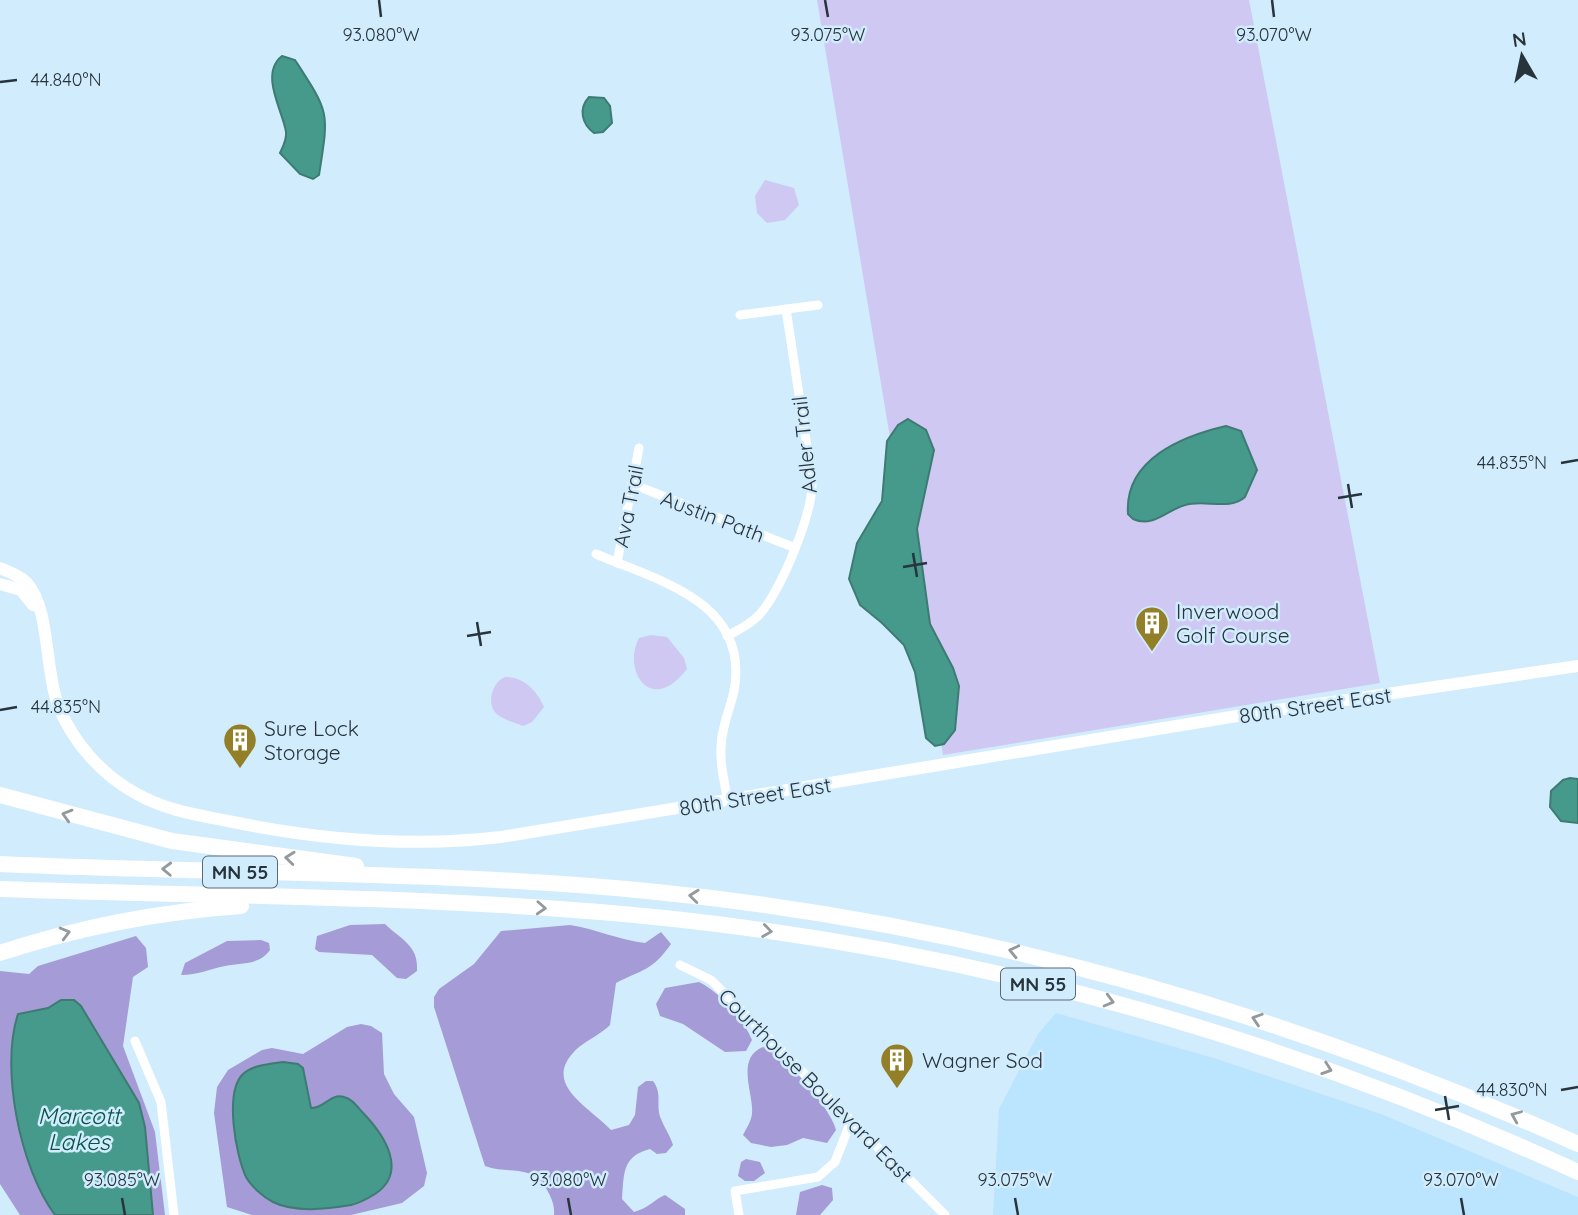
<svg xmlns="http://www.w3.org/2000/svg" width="1578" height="1215" viewBox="0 0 1578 1215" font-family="Quicksand,sans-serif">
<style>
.built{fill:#bbe4fe}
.green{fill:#cec8f2}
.forest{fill:#a59bd6}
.water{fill:#469a8b;stroke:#3d7b73;stroke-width:2}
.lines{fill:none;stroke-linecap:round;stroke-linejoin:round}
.street{stroke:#fff;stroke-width:9}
.secondary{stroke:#fff;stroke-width:12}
.highway{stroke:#fff;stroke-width:16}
.oneway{stroke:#939a9e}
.ticks{fill:none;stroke:#27343c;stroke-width:2.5}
.labels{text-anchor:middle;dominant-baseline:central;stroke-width:5;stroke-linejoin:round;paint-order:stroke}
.shield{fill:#d1ecfd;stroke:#5a6b76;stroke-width:2}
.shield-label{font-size:19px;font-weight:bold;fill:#27343c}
.street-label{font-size:21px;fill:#27343c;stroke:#d1ecfd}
.poi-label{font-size:21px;fill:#27343c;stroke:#d1ecfd;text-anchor:start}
.water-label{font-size:23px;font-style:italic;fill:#085349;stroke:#d1ecfd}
.ticks-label{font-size:18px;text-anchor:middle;fill:#27343c;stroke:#d1ecfd;stroke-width:5;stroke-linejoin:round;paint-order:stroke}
</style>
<rect width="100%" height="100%" fill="#d1ecfd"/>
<polygon class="built" points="1056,1013 1217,1059 1381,1114 1578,1197 1578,1215 993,1215 999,1109 1038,1034"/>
<g class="green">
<polygon points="817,0 1249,0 1380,683 943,755"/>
<polygon points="765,180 794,188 799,205 785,220 767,223 757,213 755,196"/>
<path d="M651,635l16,2 17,21 3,11c-37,48 -65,0 -48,-31z"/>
<path d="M505,677c19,0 32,14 39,30l-12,15 -9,4c-6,-2 -20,-7 -25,-11 -13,-10 -6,-33 7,-38z"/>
</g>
<g class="forest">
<path d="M385,924c15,15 34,21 32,47l-11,8 -9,-1 -25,-23 -53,-3 -4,-3 2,-13 33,-11z"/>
<path d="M570,925c26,4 49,15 75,18l16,-11 10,12c-19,27 -28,25 -55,39l-6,42c-9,9 -21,14 -31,22 -41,36 10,59 32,83l18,-5 6,-10 3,-28 8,-6h7c10,13 2,25 8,38 4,10 9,16 12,26l-7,8 -9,1 -7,-5c-28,7 -26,25 -28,50l12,13c17,-5 19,-12 31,-17l20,14v6h-131c1,-10 -3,-18 -8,-27 -16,-25 -37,-13 -61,-22l-51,-159v-10l5,-8 35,-25 27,-33z"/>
<polygon points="136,936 146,948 148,967 133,977 123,1046 155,1132 165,1215 20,1215 0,1184 0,971 29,974 38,966"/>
<path d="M261,940l8,3 1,7c-12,16 -28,12 -45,16 -16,3 -27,9 -44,9l4,-12 42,-22z"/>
<path d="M699,982c20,10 44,36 53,58l-6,11 -21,1 -42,-28 -23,-8 -4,-12 9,-16z"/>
<polygon points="361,1024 371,1026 382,1033 384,1074 394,1094 414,1117 427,1173 424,1186 402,1203 351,1215 252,1215 227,1207 214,1113 217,1087 228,1070 262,1050 272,1048 303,1054 347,1027"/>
<path d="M763,1047c19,4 70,64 73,83l-9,13 -24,-5 -16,7 -16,2 -20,-4 -8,-8c3,-6 8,-13 9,-21 2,-20 -17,-56 11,-67z"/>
<polygon points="746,1159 760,1162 765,1173 754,1181 745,1181 738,1176 741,1162"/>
<polygon points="822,1185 832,1188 833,1200 820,1215 796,1215 800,1192"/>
</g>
<g class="water">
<path d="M282,56l13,4c35,54 34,51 24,115l-6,4 -13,-5 -20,-21c3,-7 7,-13 6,-21 -3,-21 -27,-58 -4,-76z"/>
<path d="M589,97l15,1 6,8 2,17 -9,9 -9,1c-12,-9 -16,-24 -5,-36z"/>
<polygon points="908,419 926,430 934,450 917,529 930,624 953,668 959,686 955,730 944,744 935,746 926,738 915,672 904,645 882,623 860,605 849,579 857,543 882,501 887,441 898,425"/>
<path d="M1226,426l15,5 16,39 -12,27c-15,14 -41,2 -60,8 -18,5 -32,23 -52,14l-5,-5c-4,-55 55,-78 98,-88z"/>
<polygon points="1570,778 1578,779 1578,823 1561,821 1550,807 1551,791 1563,780"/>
<path d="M61,1000h13l7,6 58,97 6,24 8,88h-98c-35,-47 -55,-147 -37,-201l30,-6z"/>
<path d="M283,1062l15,2 5,4 8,40c13,1 19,-15 33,-11 9,2 14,11 20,17 21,22 44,58 11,80 -8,5 -15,9 -24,11 -24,4 -56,8 -78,-3 -10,-5 -22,-16 -27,-25 -10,-21 -22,-85 -3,-103 10,-9 26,-10 40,-12z"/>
</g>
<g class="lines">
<g class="street">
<polyline points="740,315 818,305"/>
<polyline points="632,484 793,547"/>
<path d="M596,554c60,26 150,46 139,131 -2,15 -8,28 -11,42 -7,26 -1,49 4,74"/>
<polyline points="617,563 639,448"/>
<path d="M727,636c11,-6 23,-11 32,-21 21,-22 55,-103 53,-135l-26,-171"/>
<polyline points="680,965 711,980 945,1215"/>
<polyline points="135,1041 161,1102 174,1215"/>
<polyline points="739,1215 735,1191 818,1177 835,1162 851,1121"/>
</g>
<g class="secondary">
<path d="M0,568c10,4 20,8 27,15 23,25 18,89 31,122 15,38 44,70 79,89 28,16 60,21 91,27 91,19 181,27 273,16l736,-121 341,-50"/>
<polyline points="0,584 21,590 33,605"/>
</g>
<g class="highway">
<polyline points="0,795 172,841 356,866"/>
<path d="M0,864c219,10 439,6 657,28 320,32 628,121 921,252"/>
<path d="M0,889c224,8 451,6 674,30 313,34 618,122 904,253"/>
<path d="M0,953c79,-26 157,-41 241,-47"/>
</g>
</g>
<defs><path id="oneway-chevron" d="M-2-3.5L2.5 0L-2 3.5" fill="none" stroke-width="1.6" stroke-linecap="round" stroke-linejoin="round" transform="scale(1.75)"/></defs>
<g class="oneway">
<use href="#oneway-chevron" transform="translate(67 815) rotate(-164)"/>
<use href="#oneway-chevron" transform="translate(290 858) rotate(-174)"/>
<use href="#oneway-chevron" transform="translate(167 869) rotate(-178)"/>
<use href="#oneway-chevron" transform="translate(694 896) rotate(-174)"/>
<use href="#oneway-chevron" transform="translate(541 908) rotate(3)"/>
<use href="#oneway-chevron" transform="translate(767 931) rotate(8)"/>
<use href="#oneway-chevron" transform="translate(65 933) rotate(-15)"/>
<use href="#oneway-chevron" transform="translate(1014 951) rotate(-167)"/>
<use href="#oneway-chevron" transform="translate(1109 1001) rotate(15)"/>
<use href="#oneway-chevron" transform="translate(1257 1019) rotate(-162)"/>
<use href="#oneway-chevron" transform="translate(1327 1069) rotate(19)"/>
<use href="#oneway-chevron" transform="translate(1516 1116) rotate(-157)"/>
</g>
<path class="ticks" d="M379,0l2,17M825,0l3,17M1272,0l2,17M0,82l17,-2M1561,463l17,-3M1348,484l4,24M1338,498l24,-4M913,553l4,24M903,567l24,-4M477,622l4,24M467,636l24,-4M0,710l17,-3M1561,1090l17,-3M1445,1096l4,24M1435,1110l24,-4M122,1198l3,17M568,1198l3,17M1015,1198l3,17M1461,1198l3,17"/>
<defs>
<g id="building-pin" transform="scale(1.75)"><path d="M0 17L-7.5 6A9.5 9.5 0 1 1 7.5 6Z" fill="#937f27" stroke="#d1ecfd"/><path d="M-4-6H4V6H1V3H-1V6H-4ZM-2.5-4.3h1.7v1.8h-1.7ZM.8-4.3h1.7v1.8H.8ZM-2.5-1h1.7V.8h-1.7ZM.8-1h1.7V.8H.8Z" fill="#fff"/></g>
</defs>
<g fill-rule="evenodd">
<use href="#building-pin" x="1152" y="623"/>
<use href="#building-pin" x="240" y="740"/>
<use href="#building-pin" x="897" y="1060"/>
</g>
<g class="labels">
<g class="shield">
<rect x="203" y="856.5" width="74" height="31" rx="5"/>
<rect x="1001" y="968.5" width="74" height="31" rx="5"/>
</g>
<g class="shield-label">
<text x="240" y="872">MN 55</text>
<text x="1038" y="984">MN 55</text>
</g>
<g class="street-label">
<text transform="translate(804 445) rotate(-96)">Adler Trail</text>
<text transform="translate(628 506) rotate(-79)">Ava Trail</text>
<text transform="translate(713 516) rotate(21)">Austin Path</text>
<text transform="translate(1315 705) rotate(-8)">80th Street East</text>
<text transform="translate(755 796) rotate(-9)">80th Street East</text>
<text transform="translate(816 1085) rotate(45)">Courthouse Boulevard East</text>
</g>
<g class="poi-label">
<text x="1176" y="611">Inverwood<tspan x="1176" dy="24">Golf Course</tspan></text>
<text x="264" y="728">Sure Lock<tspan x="264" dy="24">Storage</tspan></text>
<text x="922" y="1060">Wagner Sod</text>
</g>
<g class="water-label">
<text x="79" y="1115">Marcott<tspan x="79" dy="26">Lakes</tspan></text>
</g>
</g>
<g class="ticks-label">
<text x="381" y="41">93.080°W</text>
<text x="828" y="41">93.075°W</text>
<text x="1274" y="41">93.070°W</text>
<text x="66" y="86">44.840°N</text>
<text x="1512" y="469">44.835°N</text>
<text x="66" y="713">44.835°N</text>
<text x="1512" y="1096">44.830°N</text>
<text x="122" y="1186">93.085°W</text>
<text x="568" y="1186">93.080°W</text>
<text x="1015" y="1186">93.075°W</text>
<text x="1461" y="1186">93.070°W</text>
</g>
<g transform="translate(1522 56) rotate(351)" stroke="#d1ecfd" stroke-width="5" paint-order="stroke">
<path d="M0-5L12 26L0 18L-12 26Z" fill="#27343c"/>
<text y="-10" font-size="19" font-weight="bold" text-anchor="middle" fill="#27343c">N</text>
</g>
</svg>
